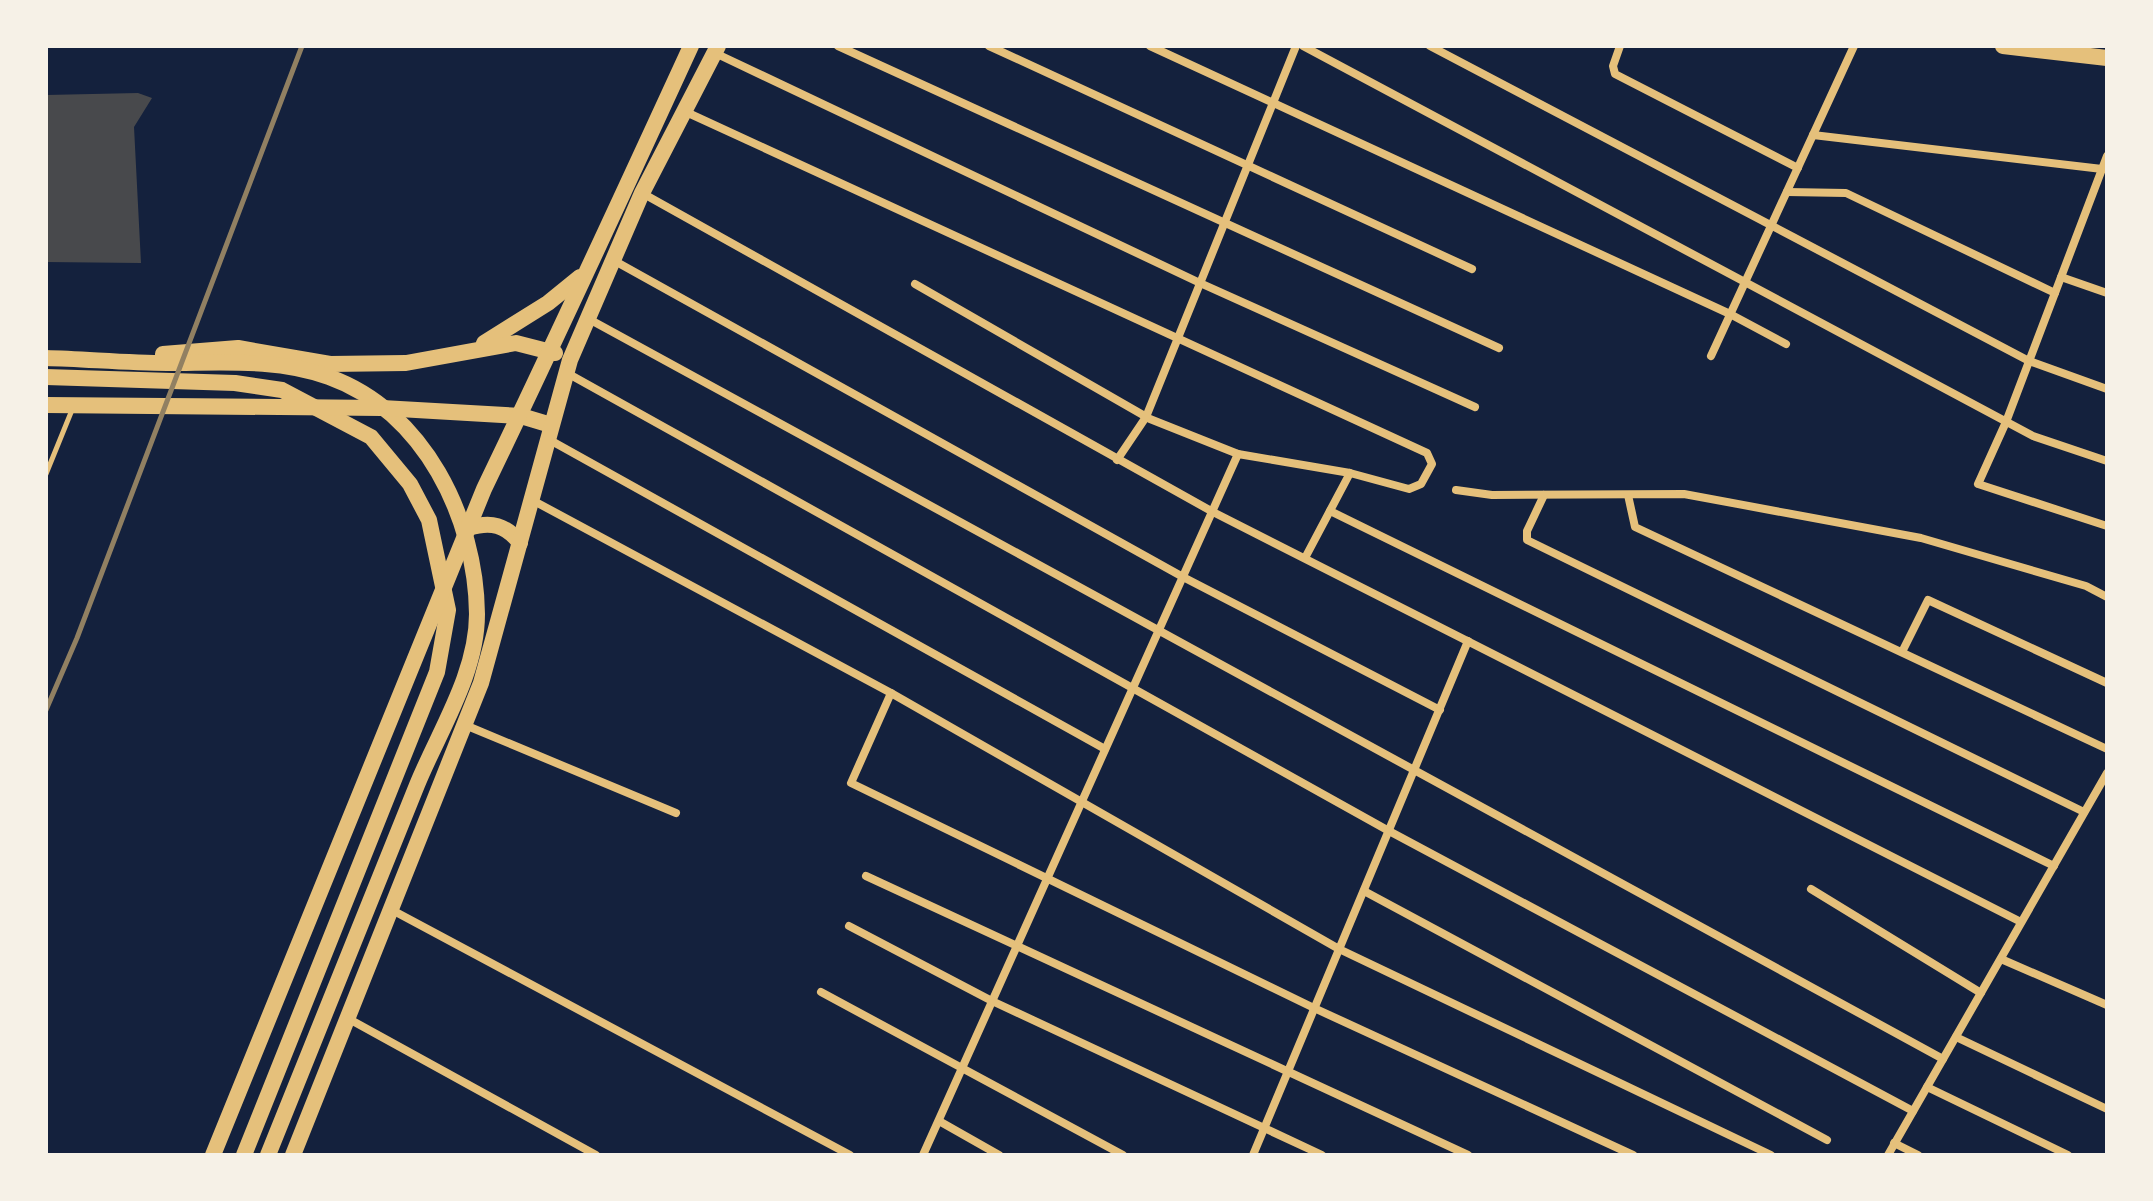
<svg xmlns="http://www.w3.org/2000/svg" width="2153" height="1201" viewBox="0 0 2153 1201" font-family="Inter,sans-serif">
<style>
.building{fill:#48494c}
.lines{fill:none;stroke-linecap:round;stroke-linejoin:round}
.service{stroke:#e5c07b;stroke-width:5}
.minor{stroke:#e5c07b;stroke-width:8}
.primary{stroke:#e5c07b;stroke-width:16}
.trunk{stroke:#e5c07b;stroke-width:16}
.rail{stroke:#918062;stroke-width:5}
</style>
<rect width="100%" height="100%" fill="#14213d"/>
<polygon class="building" points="138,93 152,98 134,127 141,263 46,262 46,95"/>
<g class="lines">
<polyline class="service" points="46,474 72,410"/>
<g class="minor">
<polyline points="838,46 1499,348"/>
<polyline points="989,46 1472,269"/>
<polyline points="1150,46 1730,314 1786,344"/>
<polyline points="1303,46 2033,436 2107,461"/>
<polyline points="1430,46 2029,361 2107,389"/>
<polyline points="1620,46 1613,66 1615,74 1798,168"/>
<polyline points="715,53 1200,283 1475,407"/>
<polyline points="686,112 1427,453 1432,464 1421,484 1409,489 1350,473 1238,454 1150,419 915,284"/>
<polyline points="1813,135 2102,169"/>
<polyline points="2107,156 2006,422 1978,484 2107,526"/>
<polyline points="1787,192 1846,193 2055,293"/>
<polyline points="642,193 1213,512 2021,922"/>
<polyline points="613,260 1183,577 1440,710"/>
<polyline points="2061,277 2107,293"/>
<polyline points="587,318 1943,1059"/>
<polyline points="1711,356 1854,46"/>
<polyline points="567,373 1389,831 1913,1111"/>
<polyline points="548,439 1105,749"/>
<polyline points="1117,460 1146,417 1296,46"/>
<polyline points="1456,490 1492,495 1684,494 1921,538 2086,586 2107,597"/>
<polyline points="1544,495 1527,531 1527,540 2084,812"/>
<polyline points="1628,495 1635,527 2107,749"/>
<polyline points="532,500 891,693 1339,949 1771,1155"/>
<polyline points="1330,511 2054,866"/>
<polyline points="1305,558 1350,473"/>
<polyline points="1902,652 1928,600 2107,683"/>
<polyline points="891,693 851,783 1314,1008 1633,1155"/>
<polyline points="465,725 676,813"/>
<polyline points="866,876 1468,1155"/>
<polyline points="1811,889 1981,993"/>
<polyline points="1364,891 1827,1140"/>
<polyline points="392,910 850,1155"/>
<polyline points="849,926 992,1001 1322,1155"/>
<polyline points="2001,959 2107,1005"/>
<polyline points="821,992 1123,1155"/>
<polyline points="349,1019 596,1155"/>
<polyline points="1956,1037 2107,1109"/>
<polyline points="1927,1087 2068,1155"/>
<polyline points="939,1121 999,1155"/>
<polyline points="1894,1143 1918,1155"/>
<polyline points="923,1155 1238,454"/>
<polyline points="1253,1155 1468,641"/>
<polyline points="1888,1155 2107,773"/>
</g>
<polyline class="primary" points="2003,46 2107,58"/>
<g class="trunk">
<polyline points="484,343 548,303 580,277"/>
<polyline points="163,354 238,348 330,364 406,363 516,343 555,353"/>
<path d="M46,358c40,1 81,5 121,5 53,0 111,-5 162,14 95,34 147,141 148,237 0,60 -38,117 -60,171 -50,123 -100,246 -149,370"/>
<polyline points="46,377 235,383 282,390 371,437 410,484 429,520 448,610 437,672 244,1155"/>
<polyline points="46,405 382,408 521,416 551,425"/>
<path d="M469,528c22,-7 37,-3 51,15"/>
<path d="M213,1155l271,-666c71,-147 139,-295 207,-443"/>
<polyline points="293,1155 481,683 570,360 642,193 718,46"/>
</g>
<polyline class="rail" points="46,710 77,638 302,46"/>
</g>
<rect width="2153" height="1201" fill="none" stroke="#f6f1e7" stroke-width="96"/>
</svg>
